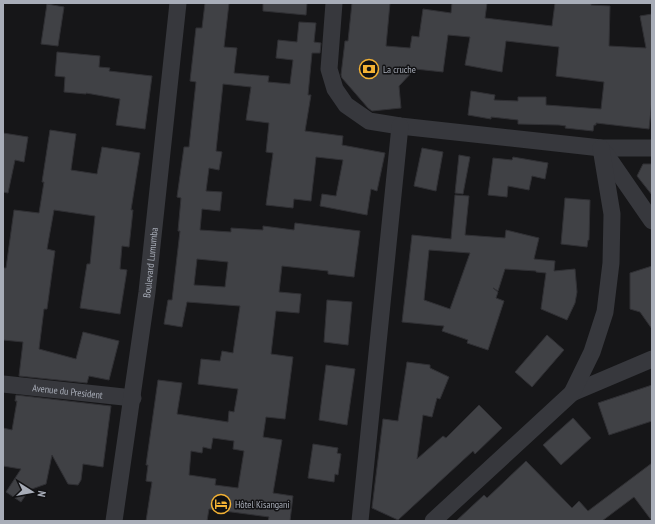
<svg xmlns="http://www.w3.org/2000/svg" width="655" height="524" viewBox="0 0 655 524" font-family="'PT Sans Narrow',sans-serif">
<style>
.building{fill:#404145;stroke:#303034;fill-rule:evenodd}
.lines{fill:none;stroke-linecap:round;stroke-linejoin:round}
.minor{stroke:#37383d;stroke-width:17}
.labels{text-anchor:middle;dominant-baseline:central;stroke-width:3;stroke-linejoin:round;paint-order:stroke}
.poi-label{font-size:10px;fill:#a8adb8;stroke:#111113;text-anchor:start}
.street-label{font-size:10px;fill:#a8adb8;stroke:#111113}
</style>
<rect width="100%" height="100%" fill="#161618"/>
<g class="building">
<path d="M205,3h24l-5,44 13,1 -3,25 35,3 -1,6 22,2 3,-24 -17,-2 2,-18 19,2 2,-20 17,1 -2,19 7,1 -1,10h-8l-4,42h3l-6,36 38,5 -1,9 43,8 -8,38 -6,-2 -4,26 -47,-9 2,-12 14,2 7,-36 -27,-3 -5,44 -17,-2 -1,9 -27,-3 7,-52 -7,-1 3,-29 -23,-3 5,-33 -28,-3 -7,67 6,1 -3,18 -10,-2 -3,23 16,1 -2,19 -18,-2 -2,21 31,2v-4l32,2v-4l31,4 1,-7 65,8 -6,46 -26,-3v-3l-46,-5 -3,26 22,2 -2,19 -23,-2 -5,43 22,3 -8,62 -19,-2 -3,20 19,3 -9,53 20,3 -3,25h-22l1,-4 -60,-8 -2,12h-61l6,-39 -6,-1 2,-16h-2l12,-85 24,3 -5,31 51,8 1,-11 5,1 4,-23 -40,-5 3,-25 19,2 2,-10 11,2 7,-47 -53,-4 -5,25 -18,-3 4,-24h4l8,-69h-2l3,-33 -4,-1 7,-50h5l7,-65 -6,-1 6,-53h6zM197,259l31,3 -3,25 -31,-2zM213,438l21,3 -1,8 11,2 -6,37 -23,-3 1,-6 -27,-4 2,-24 11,2 1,-6 8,2z"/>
<polygon points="263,3 307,3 306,15 263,11"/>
<polygon points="352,3 390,3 386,46 410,48 412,36 419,37 423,9 451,13 452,3 487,3 485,18 552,26 555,3 591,3 591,5 610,6 609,46 646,48 640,16 652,14 652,100 649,129 596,123 596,125 594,125 593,131 565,128 566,126 559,125 518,124 518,120 491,117 491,119 468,115 471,91 495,95 494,100 518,101 518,97 546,97 546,105 601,109 604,82 556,76 559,47 506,41 502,72 465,65 470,37 448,35 443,72 415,69 399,86 401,108 372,111 368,108 342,78 341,75 345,41 348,41"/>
<polygon points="47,4 64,7 58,46 41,44"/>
<polygon points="57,52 100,56 99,67 110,68 109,71 152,76 145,129 116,125 120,99 86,93 86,94 64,92 65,77 55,76"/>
<polygon points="50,130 76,134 71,170 97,174 102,147 140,153 131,210 133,210 129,247 122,246 120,269 127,270 120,314 80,308 87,264 90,264 95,216 54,210 47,249 55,251 47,309 44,309 39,349 76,359 83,332 119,341 109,380 89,376 87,383 19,376 23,342 3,340 3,268 6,268 14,210 39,213 44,182 42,182"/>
<polygon points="3,133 28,137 24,162 15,160 8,193 3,192"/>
<polygon points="422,148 443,152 436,191 414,186"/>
<polygon points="459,155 470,157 463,194 455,193"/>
<polygon points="513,157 548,163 545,179 532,176 529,190 508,186 507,197 488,195 493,158 512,160"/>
<polygon points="643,164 652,164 652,195 637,176"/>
<path d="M455,195l14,1 -4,39 40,3 1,-8 33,8 -5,21 21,2 -1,10 21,-2 2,23 -2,11 -8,17 -26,-11 5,-36 -10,-1v-1l-31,-2 -7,22 -5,-3 5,4 -2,6 8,3 -16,49 -21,-7 1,-3 -26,-9 2,-5 -42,-4 10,-87 39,4zM429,250l41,3 -20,56 -26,-9z"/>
<polygon points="565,198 590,200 589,240 588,240 587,247 561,244"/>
<polygon points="652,266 652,329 640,312 630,309 630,273"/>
<polygon points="327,300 352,302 348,345 324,342"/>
<polygon points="547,335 564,350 532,387 515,372"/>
<polygon points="407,362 430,365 430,368 449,377 440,399 437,398 432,417 423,415 417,459 443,436 446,438 479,405 502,428 475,454 473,451 398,520 372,508 383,419 398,421"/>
<polygon points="326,365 355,369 347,425 319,420"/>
<polygon points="652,385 652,421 609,435 598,403"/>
<polygon points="16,395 111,406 103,467 83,464 81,480 78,485 68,484 52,455 46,484 29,490 21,502 6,492 21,469 3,466 3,428 12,430 17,401 15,401"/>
<polygon points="573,418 591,438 561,465 543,445"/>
<polygon points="313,444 338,448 337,453 341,454 338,475 335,474 334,482 308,478"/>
<polygon points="526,461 572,508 579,501 588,511 652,463 652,521 634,497 602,521 456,521 484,495 487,498"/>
</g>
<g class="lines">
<g class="minor">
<polyline points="334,3 329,69 335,89 346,105 369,121 400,126 601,148 652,148"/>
<polyline points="605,153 652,221"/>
<path id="s1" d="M3,384l130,14"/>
<polyline points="572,393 652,359"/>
<path id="s2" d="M114,521l33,-229 31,-289"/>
<polyline points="360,521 400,126"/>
<polyline points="433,521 572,393 592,352 605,312 611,263 612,214 601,148"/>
</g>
</g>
<defs>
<g id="bank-ring" transform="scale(1)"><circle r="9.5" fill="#111113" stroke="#f2b134" stroke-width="1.5"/><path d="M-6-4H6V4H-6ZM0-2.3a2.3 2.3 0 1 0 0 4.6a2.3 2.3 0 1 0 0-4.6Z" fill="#f2b134"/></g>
<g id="hotel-ring" transform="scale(1)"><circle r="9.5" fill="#111113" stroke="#f2b134" stroke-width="1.5"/><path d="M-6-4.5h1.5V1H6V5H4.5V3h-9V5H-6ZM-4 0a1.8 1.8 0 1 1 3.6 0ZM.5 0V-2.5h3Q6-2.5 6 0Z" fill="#f2b134"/></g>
</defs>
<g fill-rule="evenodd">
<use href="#bank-ring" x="369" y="69"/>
<use href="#hotel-ring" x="221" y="504"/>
</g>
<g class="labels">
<g class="poi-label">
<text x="383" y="69">La cruche</text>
<text x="235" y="504">Hôtel Kisangani</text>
</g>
<g class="street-label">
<text stroke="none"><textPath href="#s2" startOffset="261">Boulevard Lumumba</textPath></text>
<text stroke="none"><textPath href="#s1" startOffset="65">Avenue du President</textPath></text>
</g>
</g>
<rect width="655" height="524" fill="none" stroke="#a8adb8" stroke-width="8"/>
<g transform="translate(32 492) rotate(101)" stroke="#111113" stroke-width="3" paint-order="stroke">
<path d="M0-3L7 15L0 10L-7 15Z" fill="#a8adb8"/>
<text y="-6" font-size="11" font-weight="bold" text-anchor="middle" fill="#a8adb8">N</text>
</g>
</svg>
